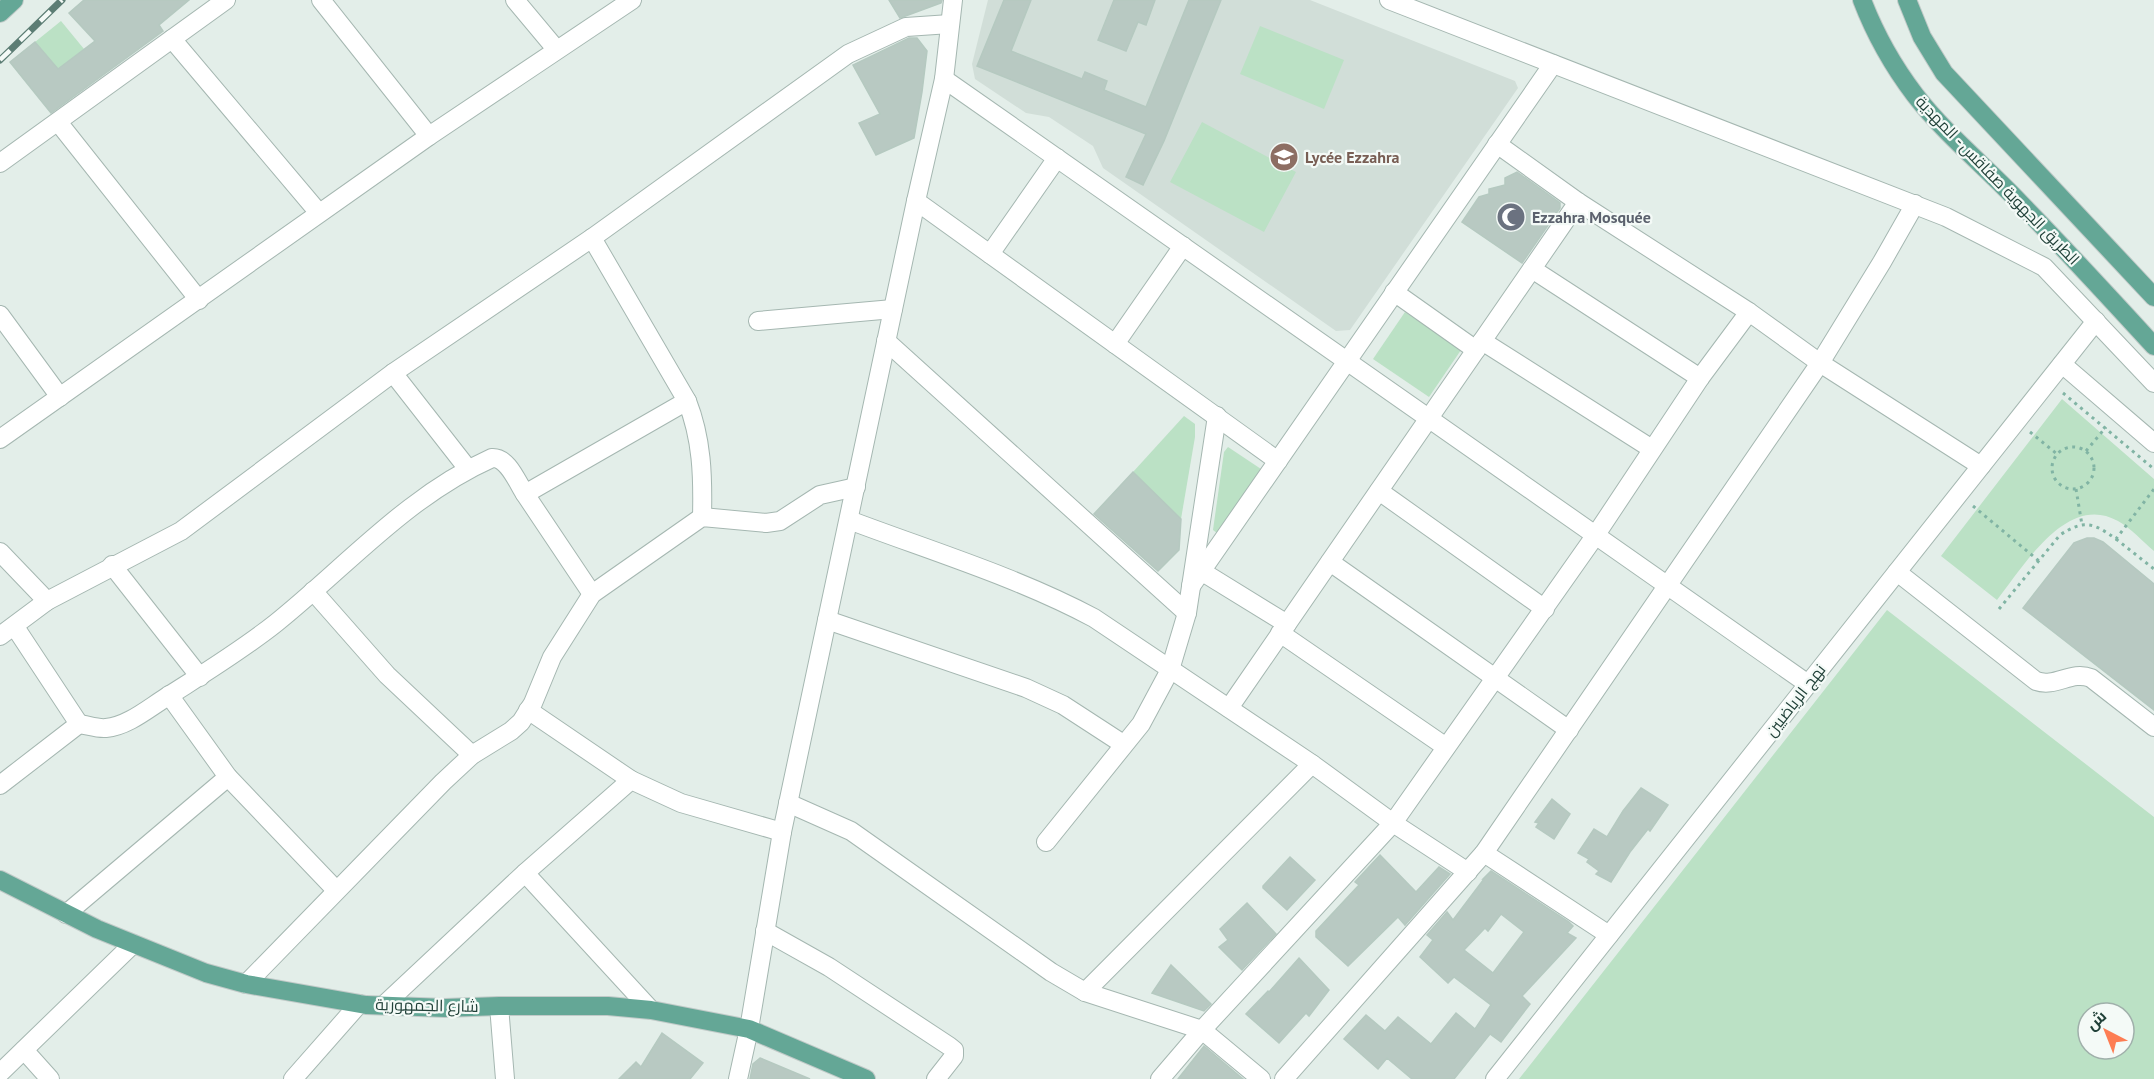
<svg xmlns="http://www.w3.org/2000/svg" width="2154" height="1079" viewBox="0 0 2154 1079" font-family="'PT Sans',Cairo,sans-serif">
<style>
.built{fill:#d1ded8}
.green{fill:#bbe1c5;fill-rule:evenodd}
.building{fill:#b8c9c2;stroke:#b5c9c0;stroke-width:1.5;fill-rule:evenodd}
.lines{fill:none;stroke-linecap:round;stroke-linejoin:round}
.minor-casing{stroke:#a5b7b1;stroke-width:20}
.major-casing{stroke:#c1cac8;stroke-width:20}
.path{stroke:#81b4a4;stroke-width:3;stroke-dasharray:3 4.5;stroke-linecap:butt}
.minor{stroke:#fff;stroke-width:18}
.major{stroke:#64a796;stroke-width:18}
.rail-casing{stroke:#5c7d74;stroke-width:7}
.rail{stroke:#f4faf7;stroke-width:4.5;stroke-dasharray:14;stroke-linecap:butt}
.labels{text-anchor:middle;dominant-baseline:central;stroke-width:4.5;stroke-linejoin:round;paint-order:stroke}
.education-label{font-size:16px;font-weight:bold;fill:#785e54;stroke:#f4faf7;text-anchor:start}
.street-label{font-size:16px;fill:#214139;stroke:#f4faf7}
.worship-label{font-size:16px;font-weight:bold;fill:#5b616d;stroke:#f4faf7;text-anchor:start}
</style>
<rect width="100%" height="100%" fill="#e3eee9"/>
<polygon class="built" points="988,0 1310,0 1515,81 1518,88 1350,330 1336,331 1103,168 1093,146 1049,117 1026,113 975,79 972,64"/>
<g class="green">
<polygon points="61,21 84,49 58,69 35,42"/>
<polygon points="1260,26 1344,60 1324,109 1240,74"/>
<polygon points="1202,122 1296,172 1264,232 1170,182"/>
<polygon points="1405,312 1461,350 1429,397 1373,359"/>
<path d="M2062,399l92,80v72c-11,-9 -23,-23 -36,-30 -51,-29 -94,45 -121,79l-56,-44z"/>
<polygon points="1184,416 1195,424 1195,437 1181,519 1133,472"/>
<polygon points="1228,447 1261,469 1217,533 1213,530 1224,452"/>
<path d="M1887,610l267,207v262h-635zM2088,1013h36v36h-36z"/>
</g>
<g class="building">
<polygon points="84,0 189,0 159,25 163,31 51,113 10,62 35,42 58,69 95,41 69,13"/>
<polygon points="889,0 942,0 941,3 900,18"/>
<polygon points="1004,0 1031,0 1011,51 1082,79 1085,72 1107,81 1104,90 1146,107 1189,0 1221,0 1164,141 1143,185 1126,177 1146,134 977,66"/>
<polygon points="1114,0 1155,0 1146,25 1138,22 1126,51 1098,40"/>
<polygon points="909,38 917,38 927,51 922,92 914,138 876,155 859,123 880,114 853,65"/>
<polygon points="1517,172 1560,203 1560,208 1522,263 1462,222 1479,197 1489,194 1489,189 1505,185 1505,178"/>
<polygon points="1133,472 1181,519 1179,550 1158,571 1094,514"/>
<polygon points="2087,538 2094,538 2103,542 2154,584 2154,710 2023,608 2074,543"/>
<polygon points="1641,788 1668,805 1650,831 1648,829 1630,852 1611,882 1596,874 1599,871 1587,862 1589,859 1578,853 1594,829 1607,837 1623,811"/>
<polygon points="1552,799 1570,814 1554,839 1536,827 1539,823 1535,822"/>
<polygon points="1380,855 1416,892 1439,867 1450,874 1405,925 1398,917 1348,966 1316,937 1316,931 1359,885 1355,882"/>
<polygon points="1290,857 1315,880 1287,910 1263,888 1263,886"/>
<path d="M1491,871l78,51 4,4 -6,7 9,5 -54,58 8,8 -29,38 -11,-8 -36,45h-42l-25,-21 -9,11 -34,-30 22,-24 19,16 13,-14 33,27 25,-31 19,16 16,-24 -37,-28 -6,6 -28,-26 13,-17 -6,-5 20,-23 6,8 31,-41h-1zM1501,914l23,18 -31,41 -29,-23 21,-22 3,3z"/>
<polygon points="1247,903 1276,934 1242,970 1219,947 1228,940 1220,929"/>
<polygon points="1299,958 1329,990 1309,1016 1306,1013 1279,1043 1246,1014 1268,991 1269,992"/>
<polygon points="1171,965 1211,1004 1204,1011 1152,993"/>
<polygon points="662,1033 703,1063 690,1079 619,1079 636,1062 641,1067"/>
<polygon points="1204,1046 1243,1079 1178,1079"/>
<polygon points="760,1058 810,1079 750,1079 753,1064"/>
</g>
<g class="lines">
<g class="minor-casing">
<g id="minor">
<polyline points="321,0 429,136"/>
<polyline points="515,0 556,49"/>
<polyline points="1389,0 1946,217 2044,267 2154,383"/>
<polyline points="172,39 319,213"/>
<polyline points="944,79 1808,684"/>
<polyline points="58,122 199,300"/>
<polyline points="1497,144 1578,202 1749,312 1820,363 1981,466"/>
<polyline points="0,163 226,0"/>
<polyline points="916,201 1278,461"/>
<polyline points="990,254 1057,158"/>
<polyline points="1532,269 1700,378"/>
<polyline points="1394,292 1476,350"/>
<polyline points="0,315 60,397"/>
<polyline points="758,321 893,309"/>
<polyline points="886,341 1187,613"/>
<polyline points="1482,341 1652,449"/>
<polyline points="1115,344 1183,246"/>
<polyline points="2062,364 2154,443"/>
<polyline points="393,373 468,469"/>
<path d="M687,401c15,38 16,75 15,116"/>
<polyline points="0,439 429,136 632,0"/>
<polyline points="1379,491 1545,609"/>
<polyline points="525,494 592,594"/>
<path d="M849,520c82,31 168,57 245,98l218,146 81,59 75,49"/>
<polyline points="0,552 47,601"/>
<polyline points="1330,562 1569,730"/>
<polyline points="112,565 200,677"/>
<polyline points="1201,571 1287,624"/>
<path d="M1897,572l139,109c20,7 35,-11 55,-3l63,49"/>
<polyline points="1191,586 1553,64"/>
<polyline points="313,591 387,675 472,755"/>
<polyline points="827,620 1026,688 1063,705 1123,744"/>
<polyline points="1280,633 1446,747"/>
<polyline points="0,636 47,601 181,531 393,373 592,238 848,54 906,27 950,24"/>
<polyline points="169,695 228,777 336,890"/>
<polyline points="1229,708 1578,202"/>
<polyline points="528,710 631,780"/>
<path d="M79,724c8,1 19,5 27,4 23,-2 45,-22 64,-33 36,-23 72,-45 106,-72 71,-57 131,-127 216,-165 16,-1 25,24 33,36l162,-93 -95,-163"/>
<polyline points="0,785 79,724 15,627"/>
<polyline points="788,803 851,831 1051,972 1085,992 1202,1030 1261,1079"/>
<polyline points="1046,842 1141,724 1170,670 1187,613 1217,416"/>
<polyline points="1484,853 1609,935"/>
<polyline points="525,873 651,1010"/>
<polyline points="66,914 228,777"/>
<polyline points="765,931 829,967 949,1046 954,1050 954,1056 936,1079"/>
<polyline points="246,984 443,782 472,755 511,731 521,722 533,703 552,657 592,594 702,517 766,523 780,521 820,495 856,487"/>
<polyline points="1085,992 1312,764"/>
<polyline points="384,1005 525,873 631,780 681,803 782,832"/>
<polyline points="499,1006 505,1079"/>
<polyline points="24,1050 50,1079"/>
<polyline points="0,1073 133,944"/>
<polyline points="293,1079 359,1004"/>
<polyline points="738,1079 749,1029 782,832 916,201 944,79 953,0"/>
<polyline points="1160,1079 1202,1030 1393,823 1595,536 1700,378 1749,312"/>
<polyline points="1284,1079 1484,853 1820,363 1882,262 1915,204"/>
<polyline points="1495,1079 2096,321"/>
</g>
</g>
<g class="major-casing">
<g id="major">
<path d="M1862,0c13,34 31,66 53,95 31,40 71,72 105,108 46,47 90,95 134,143"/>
<polyline points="1907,0 1922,37 1944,73 2154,297"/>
<polyline points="0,13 14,0"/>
<polyline points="0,880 97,929 206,973 246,984 366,1005 445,1008 499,1006 608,1006 651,1010 749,1029 866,1079"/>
</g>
</g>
<g class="path">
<polyline points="2063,393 2154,469"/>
<polyline points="2030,432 2057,454"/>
<circle cx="2073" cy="468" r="21"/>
<polyline points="2086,451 2106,427"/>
<polyline points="2076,489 2082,525"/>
<polyline points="1973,506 2039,561"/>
<polyline points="2116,539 2154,569"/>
<path d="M1999,609l61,-74c24,-16 34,-12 56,4l38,-50"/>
</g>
<use href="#minor" class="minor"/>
<use href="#major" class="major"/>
<g class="rail-casing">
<polyline id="rail" points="0,60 62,0"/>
</g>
<use href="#rail" class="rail"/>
</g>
<defs>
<g id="school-disc" transform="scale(1.5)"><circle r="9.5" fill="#8d6e63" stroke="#f4faf7"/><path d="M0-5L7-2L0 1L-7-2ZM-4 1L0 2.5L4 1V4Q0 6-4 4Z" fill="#fff"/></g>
<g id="mosque-disc" transform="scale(1.5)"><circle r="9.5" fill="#6b7280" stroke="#f4faf7"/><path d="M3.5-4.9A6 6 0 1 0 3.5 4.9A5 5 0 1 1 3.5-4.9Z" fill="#fff"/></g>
</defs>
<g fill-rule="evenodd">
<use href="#school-disc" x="1284" y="157"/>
<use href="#mosque-disc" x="1511" y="217"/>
</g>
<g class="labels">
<g class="education-label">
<text x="1305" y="157">Lycée Ezzahra</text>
</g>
<g class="street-label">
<text transform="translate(1998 180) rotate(46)">الطريق الجهوية صفاقس - المهدية</text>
<text transform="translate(1795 700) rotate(-52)">نهج الرياضيين</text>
<text transform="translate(427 1005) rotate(1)">شارع الجمهورية</text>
</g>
<g class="worship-label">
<text x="1532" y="217">Ezzahra Mosquée</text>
</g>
</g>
<g transform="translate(2106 1031) rotate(318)"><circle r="28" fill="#f4faf7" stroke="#a0b0ab" stroke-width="1.5"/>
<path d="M0-4.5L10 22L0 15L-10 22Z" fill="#fd7d53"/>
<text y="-9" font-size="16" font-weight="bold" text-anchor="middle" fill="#214139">ش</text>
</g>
</svg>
